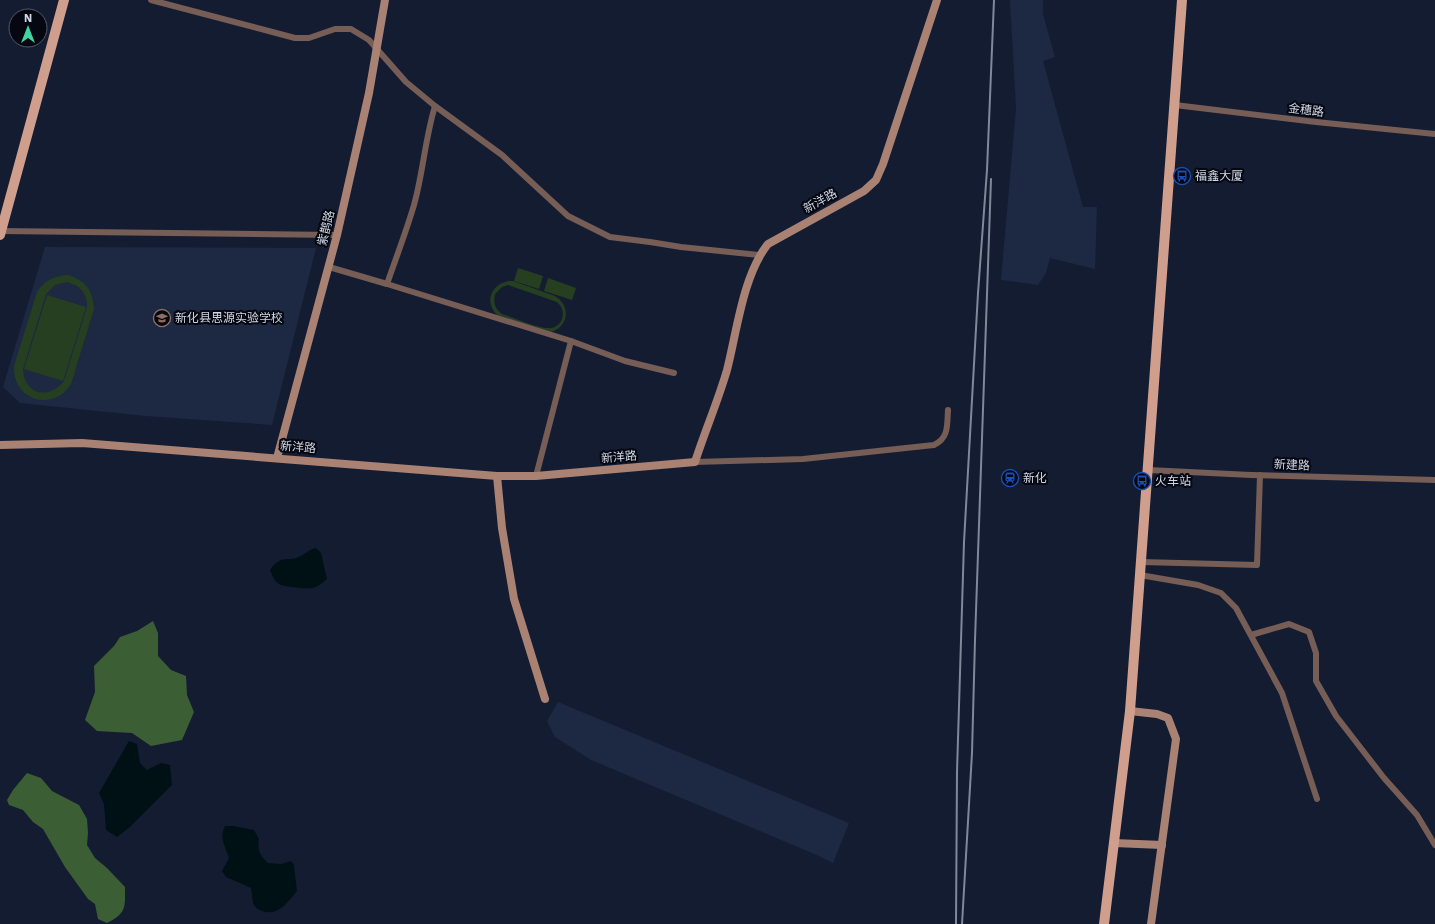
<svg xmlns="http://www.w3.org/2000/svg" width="1435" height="924" viewBox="0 0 1435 924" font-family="'Work Sans','Noto Sans SC',sans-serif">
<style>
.built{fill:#1d2842}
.green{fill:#263f21;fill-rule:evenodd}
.forest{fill:#3c5e34}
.water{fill:#001115}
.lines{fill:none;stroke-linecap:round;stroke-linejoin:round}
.street{stroke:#765d55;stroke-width:6}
.secondary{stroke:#a98274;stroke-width:8}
.primary{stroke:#d09e8c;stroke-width:10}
.rail{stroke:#81889a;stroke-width:2}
.labels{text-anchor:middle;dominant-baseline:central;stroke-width:4;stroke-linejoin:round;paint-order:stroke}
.street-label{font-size:12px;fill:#d0d7e6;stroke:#050711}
.poi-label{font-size:12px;fill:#d0d7e6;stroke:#050711;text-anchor:start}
</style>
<rect width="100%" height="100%" fill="#141c32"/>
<g class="built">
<polygon points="1010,0 1043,0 1043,14 1055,57 1043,61 1083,207 1097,207 1095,269 1050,258 1046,273 1038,285 1001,280 1016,108"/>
<polygon points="45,247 316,248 272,425 146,416 20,403 3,387"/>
<polygon points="558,702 849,823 833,863 817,855 591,760 555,737 547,721"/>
</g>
<g class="green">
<polygon points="518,268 543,276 539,289 514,281"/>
<path d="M68,275c18,6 25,15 26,34l-23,75c-18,29 -59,16 -57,-18l23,-74c8,-12 17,-16 31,-17zM67,282c13,3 21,12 20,25l-23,74c-16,20 -40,13 -41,-12l23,-75 9,-9z"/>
<polygon points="548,278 576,288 572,300 544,291"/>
<path d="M509,281h4l42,15c16,10 14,30 -4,36l-54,-17c-13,-13 -6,-31 12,-34zM508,285l49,17c5,4 7,10 5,17 -2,6 -8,10 -15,9 -10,0 -34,-11 -45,-14 -7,-5 -9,-11 -7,-20l7,-7z"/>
<polygon points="47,295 86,307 63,381 24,369"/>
</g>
<g class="forest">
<polygon points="153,621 158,633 158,656 171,670 186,676 187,695 194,712 182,740 151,746 132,733 97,731 85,720 95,692 94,666 114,646 120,637 137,631"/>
<path d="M27,773l14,5 11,13 27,14 8,14 1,14 -1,12 8,13 12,10 18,19c0,20 2,26 -18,36l-9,-4 -3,-15 -7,-5 -23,-32 -22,-38 -10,-7 -10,-12 -14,-5 -2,-5 6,-10z"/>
</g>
<g class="water">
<path d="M316,548l5,5 6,26c-4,4 -8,7 -14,9 -6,1 -29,-1 -34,-4 -5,-3 -7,-9 -9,-14 12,-17 17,-7 31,-14 7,-4 7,-6 15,-8z"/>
<polygon points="129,741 137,744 140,763 147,770 161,763 170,765 172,785 130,827 117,837 106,830 104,804 99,793"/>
<path d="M225,826h9l20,4 5,9c-2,12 1,16 9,24l13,1 10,-3 3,4 3,26c-9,11 -19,26 -35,20 -4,-1 -7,-4 -9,-8 -1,-4 -1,-11 -2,-15l-25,-11 -4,-6 7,-13c-4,-12 -10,-20 -4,-32z"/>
</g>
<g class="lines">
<g class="street">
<polyline points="151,0 295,38 309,38 335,29 351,29 369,40 406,82 435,106 502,155 568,216 610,237 650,242 681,247 759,255"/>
<polyline points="1175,105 1316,122 1435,134"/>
<path d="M435,106c-10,33 -12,67 -21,99 -8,27 -18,53 -27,79l184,57 -35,135"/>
<polyline points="1,231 337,235"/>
<polyline points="329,267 387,284"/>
<polyline points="571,341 625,361 674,373"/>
<path d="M695,462l108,-3 131,-14c15,-7 13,-20 14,-35"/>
<polyline points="1148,470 1251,475 1435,480"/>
<polyline points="1141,562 1257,565 1260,475"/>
<polyline points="1140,575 1198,585 1221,593 1236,608 1282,693 1317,799"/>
<polyline points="1251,635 1289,624 1309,632 1316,653 1316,681 1336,716 1384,778 1417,815 1435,845"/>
</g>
<g class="secondary">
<path d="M0,445l82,-2 415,33h39l159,-14c10,-31 23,-61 32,-92 10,-39 16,-95 41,-126l96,-53 12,-11 7,-16 54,-164"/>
<polyline points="277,458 337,235 369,93 385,0"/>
<polyline points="497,476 502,528 514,599 545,699"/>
<polyline points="1130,711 1157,714 1168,718 1176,739 1151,924"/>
<polyline points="1114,843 1162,845"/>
</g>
<g class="primary">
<polyline points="0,235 64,0"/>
<polyline points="1104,924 1130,711 1182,0"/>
</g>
<g class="rail">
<polyline points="956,924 957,772 964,542 978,293 987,170 994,0"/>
<polyline points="962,924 972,753 975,640 991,179"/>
</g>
</g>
<defs>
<g id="bus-ring" transform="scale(0.9)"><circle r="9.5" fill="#050711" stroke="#1a4fb4" stroke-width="1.5"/><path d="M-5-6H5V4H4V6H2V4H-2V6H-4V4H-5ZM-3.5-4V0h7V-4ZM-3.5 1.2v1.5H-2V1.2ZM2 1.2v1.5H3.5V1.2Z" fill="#1a4fb4"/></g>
<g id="school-ring" transform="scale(0.9)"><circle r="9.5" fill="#050711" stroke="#8d6e63" stroke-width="1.5"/><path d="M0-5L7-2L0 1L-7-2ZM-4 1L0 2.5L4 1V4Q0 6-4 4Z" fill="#8d6e63"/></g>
<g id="station-ring" transform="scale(0.9)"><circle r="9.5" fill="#050711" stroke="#1a4fb4" stroke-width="1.5"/><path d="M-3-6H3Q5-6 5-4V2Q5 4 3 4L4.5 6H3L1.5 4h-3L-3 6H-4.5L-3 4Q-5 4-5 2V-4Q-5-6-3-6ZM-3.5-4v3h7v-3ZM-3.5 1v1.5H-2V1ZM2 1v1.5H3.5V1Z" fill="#1a4fb4"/></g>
</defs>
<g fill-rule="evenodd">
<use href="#bus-ring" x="1182" y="176"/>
<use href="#school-ring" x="162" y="318"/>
<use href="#station-ring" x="1010" y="478"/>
<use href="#bus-ring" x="1142" y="481"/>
</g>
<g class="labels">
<g class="street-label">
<text transform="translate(1306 110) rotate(7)">金穗路</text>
<text transform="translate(820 201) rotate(-29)">新洋路</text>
<text transform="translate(326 228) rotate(-76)">紫鹊路</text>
<text transform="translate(298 447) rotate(5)">新洋路</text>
<text transform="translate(619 457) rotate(-5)">新洋路</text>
<text transform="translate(1292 465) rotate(2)">新建路</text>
</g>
<g class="poi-label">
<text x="1195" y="176">福鑫大厦</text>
<text x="175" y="318">新化县思源实验学校</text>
<text x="1023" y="478">新化</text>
<text x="1155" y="481">火车站</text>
</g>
</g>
<g transform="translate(28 28)"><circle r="19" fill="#050711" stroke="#565a66"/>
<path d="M0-3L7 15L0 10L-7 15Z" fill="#41d4a1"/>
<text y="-6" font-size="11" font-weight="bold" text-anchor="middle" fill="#d0d7e6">N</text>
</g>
</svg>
